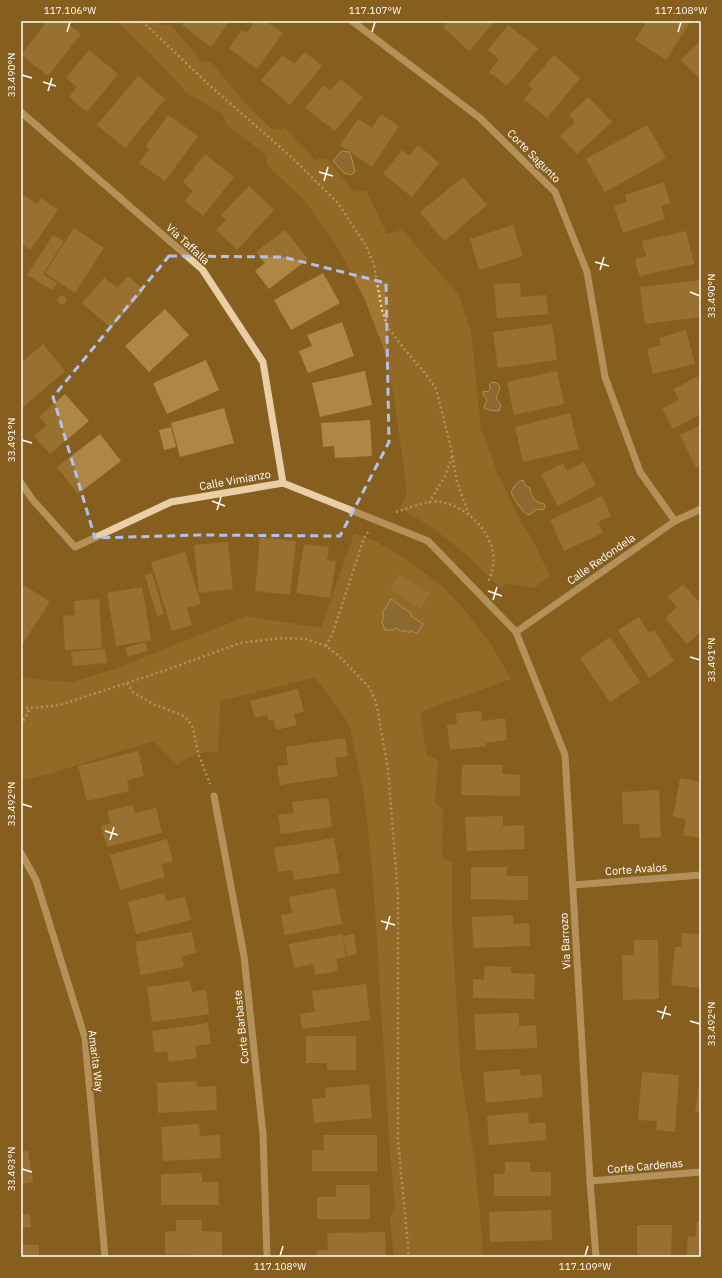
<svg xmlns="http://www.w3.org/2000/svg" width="722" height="1278" viewBox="0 0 722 1278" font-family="'IBM Plex Sans',sans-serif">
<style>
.green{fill:#a37631}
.water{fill:#917547;stroke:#ecca99}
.building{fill:#ae8646}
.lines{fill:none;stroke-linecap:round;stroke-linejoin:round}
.path{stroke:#eacfa6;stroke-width:2.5;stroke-dasharray:2 3;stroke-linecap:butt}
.minor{stroke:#eacfa6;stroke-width:7}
.marked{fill:none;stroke:#b0c1f1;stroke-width:3;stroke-dasharray:8 5;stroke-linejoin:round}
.ticks{fill:none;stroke:#fff;stroke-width:1.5}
.labels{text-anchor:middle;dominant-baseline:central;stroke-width:4;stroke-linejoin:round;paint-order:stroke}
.street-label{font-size:11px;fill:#fff;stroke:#865e1e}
.neatline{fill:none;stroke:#fff;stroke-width:1.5}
.ticks-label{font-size:10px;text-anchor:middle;fill:#fff}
</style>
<rect width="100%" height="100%" fill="#865e1e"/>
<g class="green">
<path d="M117,21h39l3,4 11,-1 32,38h9l35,42 27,26 12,-2 30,32 11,-2 28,34 12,-2 21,44 15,-4 57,65 12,37 10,96 16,44 22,46 14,23 17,35 -16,12 -27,-5 -6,6c-30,-33 -62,-59 -101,-81l7,-15 -13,-97 -10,-47 -20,-51 -26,-50 -33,-47 -38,-36 -1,-11 -39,-28 -4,-12 -36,-21 -35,-38z"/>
<path d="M354,534l21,7 34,20 34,26 24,26 24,31 20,35 -91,33 7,44 11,4 -3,43 8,7 -1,48 10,4v60l8,144 14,90 8,80 1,21h-89l-4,-38 5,-11 -5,-57 -17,-273 -9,-85 -15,-69 -34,-47 -95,24 -2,51c-17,-2 -27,4 -41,13l-24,-24 -101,32 -31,8v-105l21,4 30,2 46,-14 129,-52 74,12z"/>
</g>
<g class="water">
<polygon points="342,151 349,152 351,156 355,171 352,175 344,173 333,161"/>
<path d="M492,382l5,1c6,5 0,10 -1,15l5,7 -2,6 -10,-1 -5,-2 3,-8c-1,-4 -6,-4 -3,-9l3,1 3,-3v-3l-1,-1z"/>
<path d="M523,480l2,5 5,3c1,10 5,14 14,16l1,3 -2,3 -6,-1c-3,1 -5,5 -8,6 -5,0 -17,-19 -18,-23 3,-5 6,-11 12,-12z"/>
<polygon points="391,599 412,614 411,616 423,624 417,634 410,630 409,633 404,630 403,632 396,628 393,630 385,630 382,622 384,615 382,614"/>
</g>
<g class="building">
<polygon points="47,21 65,21 81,34 48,76 21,55"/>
<polygon points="185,21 230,21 211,47 182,25"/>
<polygon points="255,21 265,21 283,33 257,69 229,48 242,30 247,33"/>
<polygon points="448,21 495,21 469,51 443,27"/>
<polygon points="647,21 691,21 666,60 635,40"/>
<polygon points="508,25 538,48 507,86 489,72 499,59 488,50"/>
<polygon points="701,40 701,80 681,60"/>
<polygon points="89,50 118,74 87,112 69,97 77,87 66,78"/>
<polygon points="305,52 322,66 290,105 261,80 283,55 294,64"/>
<polygon points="554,55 580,78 547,118 524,99 533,89 528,85"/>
<polygon points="138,76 165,99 125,148 97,125"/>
<polygon points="340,79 363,97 335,131 305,108 324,85 330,91"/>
<polygon points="588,97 612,122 577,154 560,136 575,122 569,115"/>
<polygon points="381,114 399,126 372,167 340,145 358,119 372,128"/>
<polygon points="168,115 198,136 165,181 139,163 149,149 146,146"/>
<polygon points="647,125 666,158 605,192 586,159"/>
<polygon points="418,145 439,163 412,197 383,174 402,150 409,156"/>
<polygon points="205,154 234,177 203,216 185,201 193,191 183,182"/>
<polygon points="463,177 487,205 444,241 420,212"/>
<polygon points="664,182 670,203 661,206 665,219 623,233 614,206 627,202 625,195"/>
<polygon points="249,186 274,210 237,250 216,230 226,220 221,215"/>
<polygon points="22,194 37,204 41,198 58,210 30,250 21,244 21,196"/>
<polygon points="513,225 523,256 479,270 470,239"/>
<polygon points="74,228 104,248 75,293 45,273"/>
<polygon points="285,230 308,259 269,289 255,271 265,263 256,252"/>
<polygon points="686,231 694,264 639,276 635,259 646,256 642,241"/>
<polygon points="53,235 64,241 43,274 57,283 52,290 27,275"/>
<polygon points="323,273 340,303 291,330 274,300"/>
<polygon points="128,276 144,290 111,328 82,303 104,278 117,288"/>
<polygon points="700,280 701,317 645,324 640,287"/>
<polygon points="520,283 521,297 546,295 548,314 497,318 494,284"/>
<circle cx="62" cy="300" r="4.5"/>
<polygon points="165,309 189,335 149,372 125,346"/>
<polygon points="342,322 354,356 308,373 299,351 312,346 307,335"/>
<polygon points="552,324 557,360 498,368 493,332"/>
<polygon points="686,330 695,364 653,374 647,349 661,345 659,338"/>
<polygon points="43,344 65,371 23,407 21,404 21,363"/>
<polygon points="206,360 219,390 167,414 153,383"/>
<polygon points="365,371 372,405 320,417 312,383"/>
<polygon points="557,371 564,404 514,415 507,382"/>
<polygon points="698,376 701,382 701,414 673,429 662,409 679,400 674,389"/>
<polygon points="65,394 89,421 50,454 34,436 47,425 39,417"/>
<polygon points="224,408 234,443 180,457 171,423"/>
<polygon points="570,413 579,449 523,462 515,427"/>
<polygon points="370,420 372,456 335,458 334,446 323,447 321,423"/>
<polygon points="701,425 701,465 696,468 680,435"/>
<polygon points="171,427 176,447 164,450 159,430"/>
<polygon points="100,434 121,461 78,494 57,467"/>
<polygon points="584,462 596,485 558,506 541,475 563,463 567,471"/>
<polygon points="602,496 611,516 598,522 603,533 564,551 550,520"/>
<polygon points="260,537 296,541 290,595 255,591"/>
<polygon points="228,542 233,589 199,593 194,545"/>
<polygon points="304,544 329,547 327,560 336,561 330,598 296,593"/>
<polygon points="185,552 201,604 187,608 192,625 172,631 151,562"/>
<polygon points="152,573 164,614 157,616 145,575"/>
<polygon points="399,574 430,593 421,609 390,589"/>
<polygon points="683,584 701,604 701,632 687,644 665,618 677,607 668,597"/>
<polygon points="24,585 50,602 21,646 21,589"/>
<polygon points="142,587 151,640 116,646 107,593"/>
<polygon points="99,599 102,648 65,650 63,616 75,615 74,601"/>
<polygon points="639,617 649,633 654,630 674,661 649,678 618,630"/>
<polygon points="610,637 640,682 610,702 580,658"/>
<polygon points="145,642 148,651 128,657 125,648"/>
<polygon points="105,649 107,663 73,666 71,652"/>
<polygon points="298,689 304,712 294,714 297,725 276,730 274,719 268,721 267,715 255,718 250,701"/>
<polygon points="481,711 482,721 505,718 507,740 486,743 486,746 450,750 447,725 457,724 456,713"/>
<polygon points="345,738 348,756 335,758 338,776 280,785 277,766 288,765 286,747"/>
<polygon points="138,751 144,776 127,780 129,791 87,801 78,766"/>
<polygon points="462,765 503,765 502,774 520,775 520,796 461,795"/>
<polygon points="680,778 701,782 701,838 683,835 686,819 673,817"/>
<polygon points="659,790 661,837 640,838 639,824 623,824 622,792"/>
<polygon points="328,798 332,827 281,834 278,815 294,813 292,802"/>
<polygon points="132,805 135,813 156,808 162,833 107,847 101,826 111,823 107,811"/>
<polygon points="503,816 503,826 524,825 525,849 467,851 465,817"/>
<polygon points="334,838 340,873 294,880 292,870 278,872 274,848"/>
<polygon points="167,839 173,861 161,865 165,877 120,890 110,855"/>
<polygon points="471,867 507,867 507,876 528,876 528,900 471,899"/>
<polygon points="335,888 342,924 285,935 281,915 292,913 289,897"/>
<polygon points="164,893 166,901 185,897 191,920 136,934 128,902"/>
<polygon points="513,915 513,924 529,923 530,946 473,948 472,917"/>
<polygon points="192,932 196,953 182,956 184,967 141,975 135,942"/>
<polygon points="682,933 701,934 701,988 671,985 675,947 681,947"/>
<polygon points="342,934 346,957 336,959 338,971 315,975 313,964 294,968 289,944"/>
<polygon points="354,934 357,954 347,956 343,936"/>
<polygon points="634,940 658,940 659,999 623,1000 622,955 634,955"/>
<polygon points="485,966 511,967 511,973 535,974 534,999 473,998 473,979 484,980"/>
<polygon points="190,981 192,992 206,990 209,1014 152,1022 147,987"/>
<polygon points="366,984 370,1020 302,1029 300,1014 315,1012 312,991"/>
<polygon points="519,1013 519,1026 536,1025 537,1048 476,1050 474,1014"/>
<polygon points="208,1023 211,1044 195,1046 197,1058 169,1062 167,1051 155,1053 152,1031"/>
<polygon points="306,1036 356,1036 356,1070 327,1070 327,1063 306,1063"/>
<polygon points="520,1069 521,1076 541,1074 543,1097 486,1103 483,1072"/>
<polygon points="642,1072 679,1075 675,1132 656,1130 657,1121 638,1120"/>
<polygon points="700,1077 701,1077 701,1113 695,1112"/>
<polygon points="197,1081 197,1087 216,1086 217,1110 158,1113 157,1083"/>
<polygon points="369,1084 372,1118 314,1123 312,1099 326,1098 325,1088"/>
<polygon points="528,1112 529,1124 545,1122 546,1140 489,1145 487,1116"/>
<polygon points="199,1124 200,1136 220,1135 221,1158 163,1161 161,1127"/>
<polygon points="323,1135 377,1135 377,1171 312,1171 312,1150 324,1150"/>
<polygon points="28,1151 33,1182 21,1184 21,1152"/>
<polygon points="505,1162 530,1162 530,1172 551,1172 551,1196 494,1196 494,1174 505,1174"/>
<polygon points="202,1173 202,1182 218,1182 219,1205 161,1205 161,1174"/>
<polygon points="336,1185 370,1185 370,1219 317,1219 317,1197 336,1197"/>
<polygon points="551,1210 552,1240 490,1242 489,1212"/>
<polygon points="21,1214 30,1214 31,1227 21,1228"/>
<polygon points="176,1220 202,1220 202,1231 222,1232 222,1256 165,1254 165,1232 176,1231"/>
<polygon points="697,1221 701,1221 701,1257 686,1257 688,1236 695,1237"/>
<polygon points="637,1225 672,1225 671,1257 637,1257"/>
<polygon points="385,1232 386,1257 317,1257 317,1250 328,1250 327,1233"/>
<rect x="21" y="1245" width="18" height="12"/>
</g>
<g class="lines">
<g class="path">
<polyline points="142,21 207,83 288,154 338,203 366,246 374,265 382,310 389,329 405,350 425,373 436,389 451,448 457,482 469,515"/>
<polyline points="429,503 445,476 452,457"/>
<path d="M396,512c11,-3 34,-13 45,-10 34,6 67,47 46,81"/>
<polyline points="326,646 333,632 364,538 368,532"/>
<polyline points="127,683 134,693 153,704 182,715 188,720 193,728 198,753 210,784"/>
<polyline points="21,707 30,708 60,705 172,668 240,643 282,638 306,639 326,646 339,656 369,687 376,702 388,769 398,896 398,1140 409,1257"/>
<polyline points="21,725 30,708"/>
</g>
<g class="minor">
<polyline points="352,21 480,118 555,192 587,272 605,377 640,472 675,521"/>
<polyline points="21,112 202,269 263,362 283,483"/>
<polyline points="21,483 32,499 75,547 171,502 283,483 428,541 516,632 565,755 590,1181 596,1257"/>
<polyline points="516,632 675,521 701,509"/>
<polyline points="214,796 244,956 263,1134 267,1257"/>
<polyline points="21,853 36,880 85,1038 105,1257"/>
<polyline points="573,885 701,875"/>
<polyline points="590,1181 701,1172"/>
</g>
</g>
<path d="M0 0H722V1278H0ZM169,256l114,1 103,26 3,159 -49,94 -142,-1 -103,3 -42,-141z" fill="#865e1e" fill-opacity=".55" fill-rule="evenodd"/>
<path class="marked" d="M169,256l114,1 103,26 3,159 -49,94 -142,-1 -103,3 -42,-141z"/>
<path class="ticks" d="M67,32l3,-10M372,32l3,-10M678,32l3,-10M22,75l10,3M43,82l13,4M48,91l4,-13M319,172l14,4M324,181l4,-14M595,262l14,4M600,270l4,-13M690,292l10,4M22,440l10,3M212,501l13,5M217,510l4,-13M488,591l14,5M493,600l4,-13M690,657l10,3M22,804l10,3M105,831l13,4M110,840l4,-13M381,921l14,4M386,930l4,-14M657,1011l14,4M662,1019l4,-13M690,1021l10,3M22,1169l10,3M280,1256l3,-10M585,1256l3,-10"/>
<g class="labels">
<g class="street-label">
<text transform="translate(534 156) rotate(45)">Corte Sagunto</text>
<text transform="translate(188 244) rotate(42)">Via Taffalla</text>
<text transform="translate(235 480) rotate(-10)">Calle Vimianzo</text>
<text transform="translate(601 559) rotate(-35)">Calle Redondela</text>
<text transform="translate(636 869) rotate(-4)">Corte Avalos</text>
<text transform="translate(565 941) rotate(-93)">Via Barrozo</text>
<text transform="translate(241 1027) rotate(-96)">Corte Barbaste</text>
<text transform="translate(96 1061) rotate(83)">Amarita Way</text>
<text transform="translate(645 1166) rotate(-5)">Corte Cardenas</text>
</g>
</g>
<rect width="722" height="1278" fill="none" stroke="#865e1e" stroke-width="44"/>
<rect x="22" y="22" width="678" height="1234" class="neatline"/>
<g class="ticks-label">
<text x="70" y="14">117.106°W</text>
<text x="375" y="14">117.107°W</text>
<text x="681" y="14">117.108°W</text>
<text transform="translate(11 75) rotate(-90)" y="4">33.490°N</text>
<text transform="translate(711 296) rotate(-90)" y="4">33.490°N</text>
<text transform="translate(11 440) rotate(-90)" y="4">33.491°N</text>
<text transform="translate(711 660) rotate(-90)" y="4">33.491°N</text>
<text transform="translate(11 804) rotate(-90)" y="4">33.492°N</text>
<text transform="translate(711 1024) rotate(-90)" y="4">33.492°N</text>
<text transform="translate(11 1169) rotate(-90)" y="4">33.493°N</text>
<text x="280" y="1270">117.108°W</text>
<text x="585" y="1270">117.109°W</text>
</g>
</svg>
